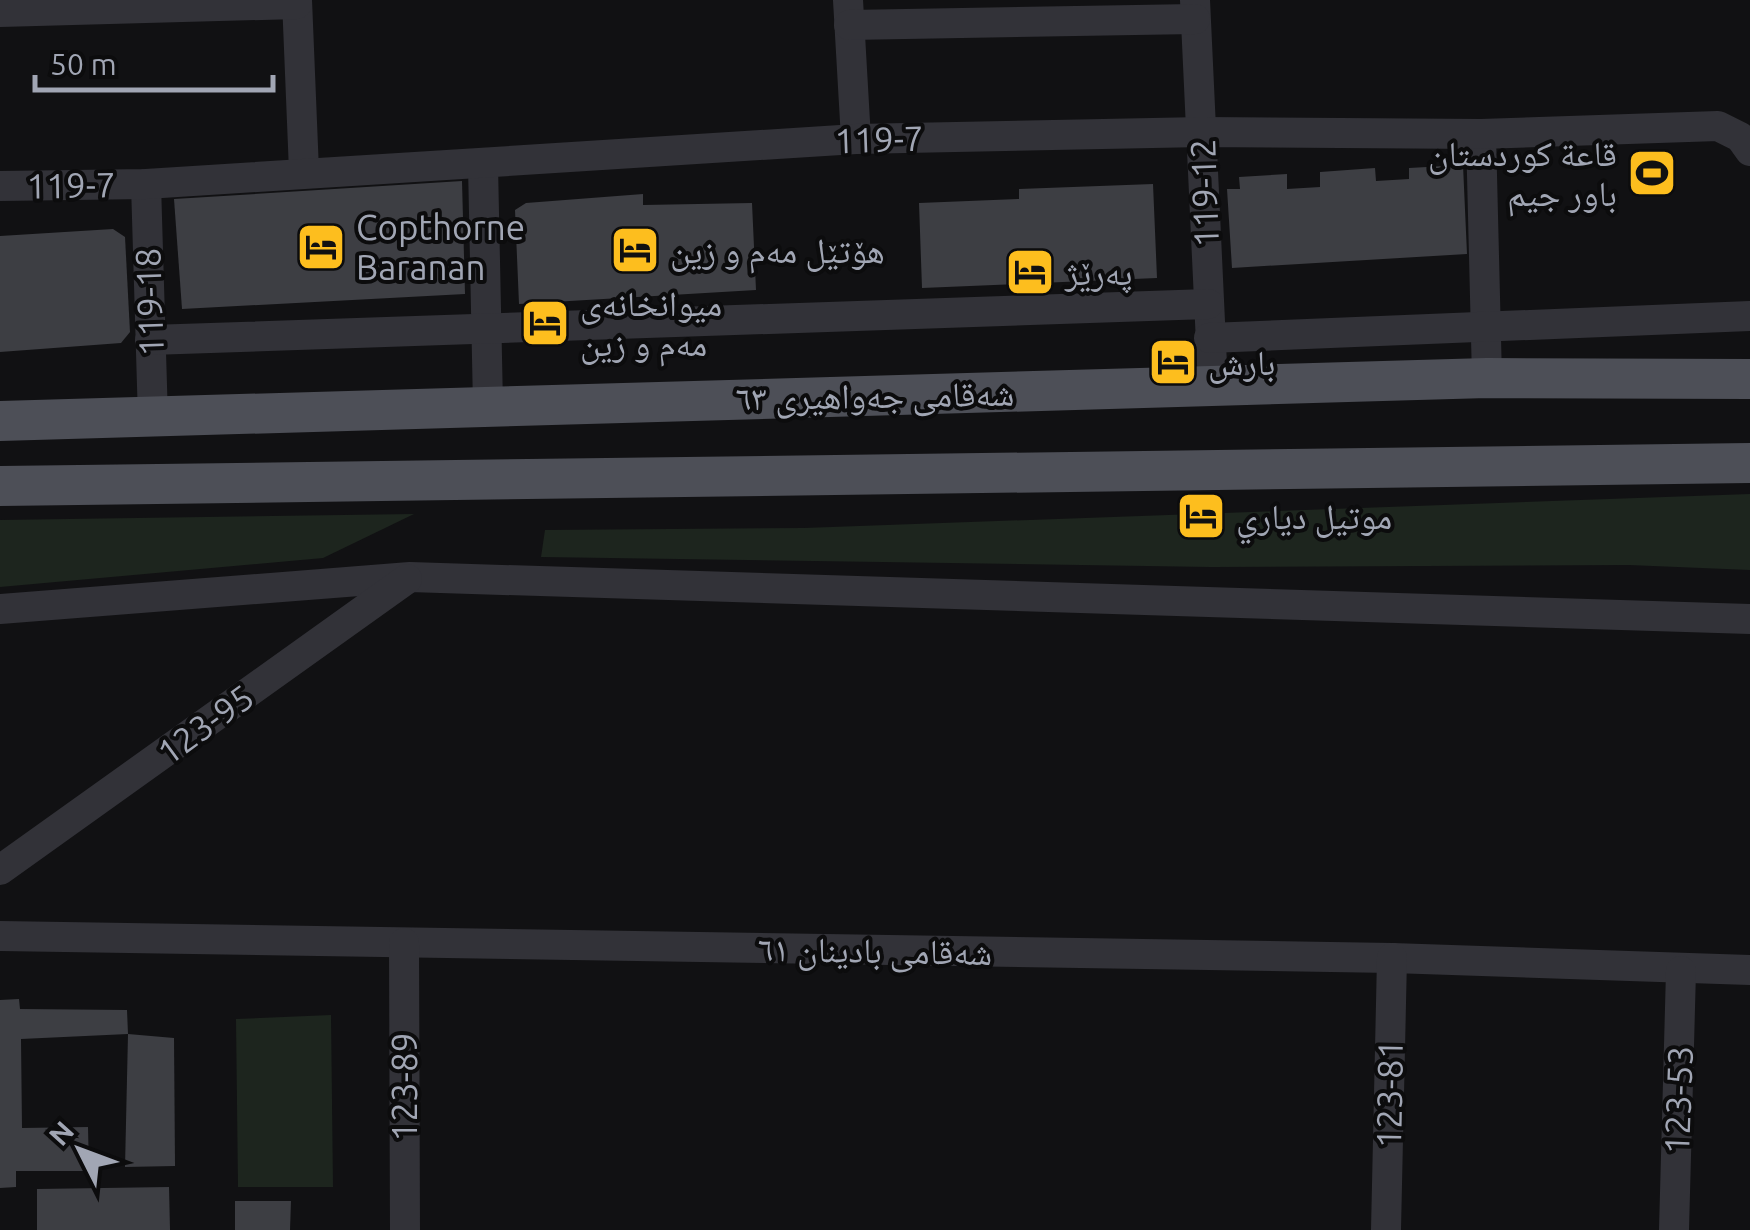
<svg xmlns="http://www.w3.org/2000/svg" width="1750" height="1230" viewBox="0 0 1750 1230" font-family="Ubuntu,'Noto Naskh Arabic',sans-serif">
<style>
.green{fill:#1d251e}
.building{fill:#3d3e43}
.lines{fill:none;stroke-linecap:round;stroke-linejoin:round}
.minor{stroke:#323238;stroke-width:30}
.major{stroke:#4d4f57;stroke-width:40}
.labels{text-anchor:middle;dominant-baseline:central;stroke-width:8;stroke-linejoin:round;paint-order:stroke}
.street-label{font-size:35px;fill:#a1a6b4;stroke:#0c0c0d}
.poi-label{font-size:35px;fill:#a1a6b4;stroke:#0c0c0d;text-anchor:start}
</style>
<rect width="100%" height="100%" fill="#111113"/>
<g class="green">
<polygon points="1750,494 1750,570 1629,565 1211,567 541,557 545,530 804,528"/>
<polygon points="414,514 323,558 0,587 0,520"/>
<polygon points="331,1015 333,1187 238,1187 236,1019"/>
</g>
<g class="building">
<polygon points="1463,165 1467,254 1232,268 1227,189 1240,189 1239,177 1287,174 1287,189 1320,187 1320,172 1375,168 1376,181 1409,179 1409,168"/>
<polygon points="462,181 465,294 182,309 174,199"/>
<polygon points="1153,184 1157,278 922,288 919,203 1019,199 1019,189"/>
<polygon points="643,194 643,205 752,203 756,290 519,304 515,210 526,203"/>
<polygon points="113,229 125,237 130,332 121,343 0,352 0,236"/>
<polygon points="19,999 20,1009 127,1010 128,1034 21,1039 22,1128 88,1127 89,1171 16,1171 16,1187 0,1188 0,1000"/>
<polygon points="128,1034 174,1038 175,1166 125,1167"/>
<polygon points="169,1187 170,1230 37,1230 37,1189"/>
<polygon points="235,1201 291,1201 290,1230 235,1230"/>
</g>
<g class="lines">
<g class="minor">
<polyline points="297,0 304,171"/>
<polyline points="848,0 856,139"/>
<polyline points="1195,0 1213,386"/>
<polyline points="0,12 297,4"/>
<polyline points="849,25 1195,19"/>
<polyline points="1481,134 1487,378"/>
<polyline points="483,165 488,405"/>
<polyline points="146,184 153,419"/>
<polyline points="0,186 146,184 856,139 1202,132 1481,134 1718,126 1740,137 1750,151"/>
<polyline points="1209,338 1750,316"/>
<polyline points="150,340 1208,304"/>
<polyline points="0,609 410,577 1750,619"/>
<polyline points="0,870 407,579"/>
<polyline points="0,936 1392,958 1750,970"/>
<polyline points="404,943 405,1230"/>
<polyline points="1386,1230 1392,958"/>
<polyline points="1674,1230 1681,971"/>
</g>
<g class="major">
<polyline points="0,421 1487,378 1750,379"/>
<polyline points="0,486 1750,463"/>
</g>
</g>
<defs>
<g id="stadium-square" transform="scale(2.5)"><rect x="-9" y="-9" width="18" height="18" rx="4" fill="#fdbe1e" stroke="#0c0c0d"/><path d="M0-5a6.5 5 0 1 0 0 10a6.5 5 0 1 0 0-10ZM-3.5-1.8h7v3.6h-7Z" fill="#111"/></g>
<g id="hotel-square" transform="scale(2.5)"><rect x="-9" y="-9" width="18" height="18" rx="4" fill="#fdbe1e" stroke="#0c0c0d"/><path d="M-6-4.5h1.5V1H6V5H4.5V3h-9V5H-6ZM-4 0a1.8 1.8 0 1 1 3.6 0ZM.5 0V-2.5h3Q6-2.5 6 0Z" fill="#111"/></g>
</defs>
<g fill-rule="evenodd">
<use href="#stadium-square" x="1652" y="173"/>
<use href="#hotel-square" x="321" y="247"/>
<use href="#hotel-square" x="635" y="250"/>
<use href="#hotel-square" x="1030" y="272"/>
<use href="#hotel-square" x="545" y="323"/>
<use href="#hotel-square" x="1173" y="362"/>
<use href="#hotel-square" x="1201" y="516"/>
</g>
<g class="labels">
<g class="street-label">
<text transform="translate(879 139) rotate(-2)">119-7</text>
<text transform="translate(71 185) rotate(-1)">119-7</text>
<text transform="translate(1204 193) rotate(-92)">119-12</text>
<text transform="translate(149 302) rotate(-92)">119-18</text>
<text transform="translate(875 395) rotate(-1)">شەقامی جەواهیری ٦٣</text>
<text transform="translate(205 724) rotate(-36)">123-95</text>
<text transform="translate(875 950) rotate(1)">شەقامی بادینان ٦١</text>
<text transform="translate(404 1087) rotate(-90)">123-89</text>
<text transform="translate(1389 1094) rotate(-89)">123-81</text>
<text transform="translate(1678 1100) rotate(-88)">123-53</text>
</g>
<g class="poi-label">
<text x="1617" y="153" text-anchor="end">قاعة كوردستان<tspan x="1617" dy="40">باور جيم</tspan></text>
<text x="356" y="227">Copthorne<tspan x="356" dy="40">Baranan</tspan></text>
<text x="670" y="250">هۆتێل مەم و زین</text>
<text x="1065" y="272">پەرێژ</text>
<text x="580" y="303">میوانخانەی<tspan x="580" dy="40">مەم و زین</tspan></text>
<text x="1208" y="362">بارش</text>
<text x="1236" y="516">موتيل دياري</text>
</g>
</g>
<g transform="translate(80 1150) rotate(312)" stroke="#0c0c0d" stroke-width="8" paint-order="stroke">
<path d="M0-8L18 38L0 25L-18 38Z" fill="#a1a6b4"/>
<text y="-15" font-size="28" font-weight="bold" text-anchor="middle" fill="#a1a6b4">N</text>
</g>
<path d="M35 75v15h238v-15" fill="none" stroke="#a1a6b4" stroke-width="5"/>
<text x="50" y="75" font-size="30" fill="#a1a6b4" stroke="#0c0c0d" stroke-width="8" paint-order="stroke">50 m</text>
</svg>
